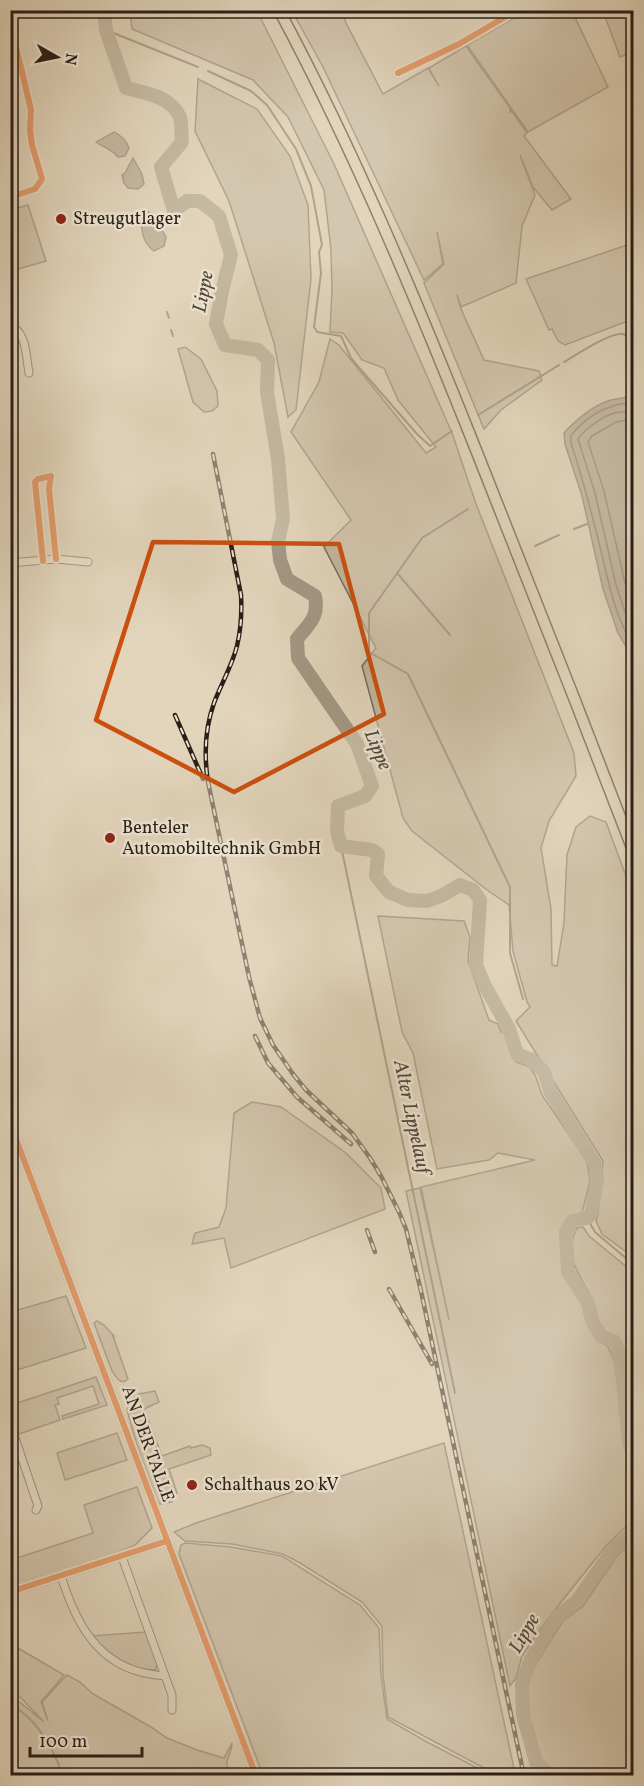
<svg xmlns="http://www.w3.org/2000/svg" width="644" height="1786" viewBox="0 0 644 1786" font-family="Vollkorn,serif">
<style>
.green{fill:#c3b6a0;stroke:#766a5c;stroke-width:1.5}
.water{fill:#a39784;stroke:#736758;stroke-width:1.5}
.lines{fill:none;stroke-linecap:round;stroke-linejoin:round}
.shore{stroke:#665a4e;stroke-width:1.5}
.stream{stroke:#736758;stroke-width:2}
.river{stroke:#a39784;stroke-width:14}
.minor-casing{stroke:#584c40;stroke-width:9}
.tertiary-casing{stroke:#584c40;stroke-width:10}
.trunk-casing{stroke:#2a1e17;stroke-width:13}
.minor{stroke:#ece4d3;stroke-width:7}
.tertiary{stroke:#ece4d3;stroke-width:8}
.trunk{stroke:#e2d5bc;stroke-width:10}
.rail-casing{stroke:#2a1e17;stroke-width:4.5}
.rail{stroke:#ece4d3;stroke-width:2;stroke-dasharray:7;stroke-linecap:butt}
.cycleway-casing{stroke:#ece4d3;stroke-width:10}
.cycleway{stroke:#e8590c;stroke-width:6}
.marked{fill:none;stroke:#cc500e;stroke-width:4.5;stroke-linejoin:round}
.poi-dot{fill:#8f2418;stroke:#ece4d3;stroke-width:2}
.labels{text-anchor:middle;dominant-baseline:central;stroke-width:5;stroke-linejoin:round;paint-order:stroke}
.poi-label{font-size:18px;fill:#2a1e17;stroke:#ece4d3;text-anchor:start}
.street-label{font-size:18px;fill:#2a1e17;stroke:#ece4d3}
.water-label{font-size:20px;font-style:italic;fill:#54483d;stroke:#ece4d3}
</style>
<rect width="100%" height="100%" fill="#e2d5bc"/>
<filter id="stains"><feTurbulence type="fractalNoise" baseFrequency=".00333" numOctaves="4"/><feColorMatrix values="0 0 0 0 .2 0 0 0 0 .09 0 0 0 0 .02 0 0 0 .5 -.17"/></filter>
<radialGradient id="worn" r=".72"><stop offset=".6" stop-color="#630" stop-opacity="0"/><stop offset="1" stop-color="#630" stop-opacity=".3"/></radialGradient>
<g class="green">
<polygon points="130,11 257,11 334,164 452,433 476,504 574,753 576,776 549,821 541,848 551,909 552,965 557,966 564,923 567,855 576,827 590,816 606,822 633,895 633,1257 602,1234 596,1221 598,1214 603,1161 516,1021 530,1007 527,1002 513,951 509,905 487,890 412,831 403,818 362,666 376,648 324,547 351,520 291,432 319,382 330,339 339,345 426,453 436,447 398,400 384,368 362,360 343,333 330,332 332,291 331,250 324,190 288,117 253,80 132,29"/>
<polygon points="292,11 344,11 345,21 383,94 428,68 439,86 429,68 466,46 510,108 510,113 511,110 527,133 524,136 571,199 552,210 533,187 520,155 535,195 522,226 516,283 461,307 457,295 461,309 484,360 539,371 542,380 501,410 484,429 424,283 444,264 437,232 443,264 424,280 323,67"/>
<polygon points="526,11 572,11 608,87 528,132 467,45"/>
<polygon points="603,11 633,11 633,52 620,57"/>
<polygon points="198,79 257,109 290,156 308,205 311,279 296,410 288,417 274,343 229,201 195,131"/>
<polygon points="28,205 46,261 11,271 11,210"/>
<polygon points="633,243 633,319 565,345 558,341 552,329 549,330 526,279"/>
<polygon points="185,347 201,359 217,391 218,406 212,411 204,412 193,402 178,349"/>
<polygon points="378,916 464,921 470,937 468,961 489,1020 498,1024 501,1032 505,1031 516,1062 530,1067 536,1077 542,1095 587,1161 590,1181 582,1213 572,1219 565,1230 561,1247 565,1272 585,1304 597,1339 608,1347 615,1363 624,1432 633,1462 633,1520 605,1547 550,1616 522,1656 516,1678 510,1686 406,1191 420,1188 449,1320 421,1187 535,1160 498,1153 489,1160 437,1169 413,1053 402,1032"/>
<polygon points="252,1102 281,1107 346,1153 381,1188 385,1209 231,1268 224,1238 192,1244 195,1233 219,1227 226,1208 234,1113"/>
<path d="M583,1227l6,9 44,36v133l-7,-43 -7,-23c-11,-5 -20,-9 -23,-22 -2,-6 -1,-13 -4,-18 -12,-25 -30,-42 -15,-71z"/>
<polygon points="66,1296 86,1348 11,1372 11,1312"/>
<path d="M97,1321l7,4 10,11h-1l15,43c-7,7 -12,-2 -16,-8l-18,-48z"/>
<polygon points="96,1377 107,1405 63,1419 62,1416 99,1404 93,1386 57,1398 59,1404 55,1405 60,1420 19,1434 11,1405"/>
<polygon points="155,1391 159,1402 144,1409 162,1456 190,1446 191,1448 202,1445 210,1448 211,1455 169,1469 177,1493 170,1496 172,1502 160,1504 157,1501 137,1445 127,1410 131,1400 139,1394"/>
<polygon points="117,1433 127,1460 65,1480 57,1453"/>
<polygon points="444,1443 515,1773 510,1775 497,1775 388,1717 383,1675 382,1626 362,1602 300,1563 283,1554 232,1544 185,1541 174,1532 196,1523"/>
<polygon points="137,1487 152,1528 134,1546 60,1574 11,1589 11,1560 93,1533 84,1505"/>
<polygon points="633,1542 633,1772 626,1775 567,1776 547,1768 541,1761 534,1748 527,1717 526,1685 537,1662 563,1621 583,1606 617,1556"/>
<polygon points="185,1543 231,1547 282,1556 360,1605 379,1628 381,1675 387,1719 427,1742 491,1775 263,1775 179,1554 181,1545"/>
<path d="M146,1632l12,32 -3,6c-27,0 -46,-17 -64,-34z"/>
<path d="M11,1644l53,31 -23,27 7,19 -6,-19 25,-27 13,7 13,12 58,33 16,11 30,12 27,8 8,-15c0,14 -13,19 2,32h-223v-80l33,27 -22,-23 -11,-8z"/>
</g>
<g class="water">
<path d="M114,132c8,4 12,8 15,16l-4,8 -7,1c-5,-7 -15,-10 -22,-15z"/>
<polygon points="133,158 142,174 144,184 138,189 128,188 124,183 122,175 125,173"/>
<path d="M148,212l5,2 13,23 -2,9 -10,5c-11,-8 -12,-18 -13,-31z"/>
<path d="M633,391v268l-15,-26 -15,-44 -21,-93 -17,-52 -1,-11c12,-13 27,-26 44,-32 7,-3 15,-2 23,-5z"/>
</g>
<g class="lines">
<g class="shore">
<path d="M634,401c-9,4 -17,2 -24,6 -15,5 -31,17 -39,29v7c12,36 21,71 30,108 8,33 14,66 33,96"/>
<path d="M634,409c-7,4 -13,2 -20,4 -11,3 -30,17 -36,26l17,54 21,92 14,42 4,6"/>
<polyline points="634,419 616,422 592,436 588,442 604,491 625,583 634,609"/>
</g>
<g class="stream">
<polyline points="106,30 198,67"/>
<polyline points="208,71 251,91 267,105 296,149 311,186 322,245 319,252 321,273 314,327 317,332 341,336 351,358 362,371 417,434 430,446 452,431"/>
<polyline points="167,312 169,318"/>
<polyline points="171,330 173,336"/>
<path d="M564,362c12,-7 46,-30 59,-28 6,2 8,6 10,11"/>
<polyline points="478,415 559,365"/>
<polyline points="468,509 422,538 369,613 369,652 408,674 510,887 510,953 523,999"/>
<polyline points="574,529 587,524"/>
<polyline points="535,546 559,535"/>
<polyline points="397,573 450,635"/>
<polyline points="341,846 455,1393"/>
<polyline points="587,1218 595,1232 634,1265"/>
<path d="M10,1704c27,15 43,43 53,72"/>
<polyline points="536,1762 542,1776"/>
</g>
<g class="river">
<path d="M104,10l2,20 20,58c19,5 45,8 54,29 2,7 1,18 2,25l-21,25 13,44 13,-10h13l19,15 12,39 -9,36 -6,33 9,21 33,5 10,10 -1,32 11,67 5,60 -5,22 2,19 7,19 28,17c4,21 -5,27 -18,43l1,19 59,86 15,42 -7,10 -27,10 -1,25 4,15 31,4 6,4 -2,22 13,16 19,8 19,1 14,-5 19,-11 13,5 7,10 -4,65 9,21 24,43 8,25 15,6 12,12 6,19 45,73 2,17 -6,33 -4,4 -15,3 -6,11 2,40 20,31 4,18 9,15 14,6 6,20 8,80 5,13"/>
<polyline points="550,1776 536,1762 523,1715 522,1683 531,1659 557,1617 577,1601 612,1551 634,1532"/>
</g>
<g class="minor-casing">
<g id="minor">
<polyline points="10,21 31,110 30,130 32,145 42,179 35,189 10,197"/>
<polyline points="398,73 459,44 517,10"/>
<path d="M10,326c17,5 16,32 19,47"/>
<polyline points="43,561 35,482 38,479 51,476 49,489 56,559"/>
<polyline points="10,563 56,559 88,562"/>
<polyline points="10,1423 38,1506 36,1510"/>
<path d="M61,1576c13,41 32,82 76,95 9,3 19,4 28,5l-43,-119"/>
<polyline points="165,1676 172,1695 172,1710"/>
</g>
</g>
<g class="tertiary-casing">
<g id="tertiary">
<polyline points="10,1123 256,1776"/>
<polyline points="10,1592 167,1541"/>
</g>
</g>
<g class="trunk-casing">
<path id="trunk" d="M279,10c77,144 139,294 199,445 53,132 105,265 156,398"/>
</g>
<use href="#minor" class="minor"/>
<use href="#tertiary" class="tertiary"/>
<use href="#trunk" class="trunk"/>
<g class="rail-casing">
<g id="rail">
<path d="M213,454l28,141c1,18 0,34 -4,51 -5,20 -16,38 -23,57 -9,25 -10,53 -6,79l41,195 11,41 13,27 20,29 13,16 46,43 18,25 11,18 18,36 7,17 15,62 103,485"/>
<polyline points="175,715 203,779"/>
<polyline points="255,1036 268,1063 297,1097 351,1144"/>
<polyline points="367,1230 375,1252"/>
<polyline points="389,1289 432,1364"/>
</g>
</g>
<use href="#rail" class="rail"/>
<g class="cycleway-casing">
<g id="cycleway">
<polyline points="10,21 31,110 30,130 32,145 42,179 35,189 10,197"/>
<polyline points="398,73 459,44 517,10"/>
<polyline points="43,561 35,482 38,479 51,476 49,489 56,559"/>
<polyline points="10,1123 256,1776"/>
<polyline points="10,1592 167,1541"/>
</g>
</g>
<use href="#cycleway" class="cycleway"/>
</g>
<path d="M0 0H644V1786H0ZM153,542l186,2 45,170 -150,78 -138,-72z" fill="#e2d5bc" fill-opacity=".55" fill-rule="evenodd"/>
<path class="marked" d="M153,542l186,2 45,170 -150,78 -138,-72z"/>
<g class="poi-dot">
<circle cx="61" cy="219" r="6"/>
<circle cx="110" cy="838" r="6"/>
<circle cx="192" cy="1485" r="6"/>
</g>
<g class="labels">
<g class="poi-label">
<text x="73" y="219">Streugutlager</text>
<text x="122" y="828">Benteler<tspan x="122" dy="21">Automobiltechnik GmbH</tspan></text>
<text x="204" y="1485">Schalthaus 20 kV</text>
</g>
<g class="street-label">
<text transform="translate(147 1444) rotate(70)">AN DER TALLE</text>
</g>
<g class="water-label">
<text transform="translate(204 292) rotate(-79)">Lippe</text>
<text transform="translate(377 750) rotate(67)">Lippe</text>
<text transform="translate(411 1117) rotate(78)">Alter Lippelauf</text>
<text transform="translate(525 1634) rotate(-60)">Lippe</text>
</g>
</g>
<rect width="644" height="1786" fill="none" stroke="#e2d5bc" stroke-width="36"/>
<rect x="12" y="12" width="620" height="1762" fill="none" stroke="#2a1e17" stroke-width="3"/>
<rect x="18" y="18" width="608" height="1750" fill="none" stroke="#2a1e17" stroke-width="1.5"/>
<g transform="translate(57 57) rotate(99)" stroke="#ece4d3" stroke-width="4.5" paint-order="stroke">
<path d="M0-4.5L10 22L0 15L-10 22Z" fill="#2a1e17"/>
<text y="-9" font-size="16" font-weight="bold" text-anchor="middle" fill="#2a1e17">N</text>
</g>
<path d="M30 1747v9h112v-9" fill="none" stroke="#2a1e17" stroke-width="3"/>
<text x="39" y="1747" font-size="18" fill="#2a1e17" stroke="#ece4d3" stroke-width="4.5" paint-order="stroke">100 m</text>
<rect width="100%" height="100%" filter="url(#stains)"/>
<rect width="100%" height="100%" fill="url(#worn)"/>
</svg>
